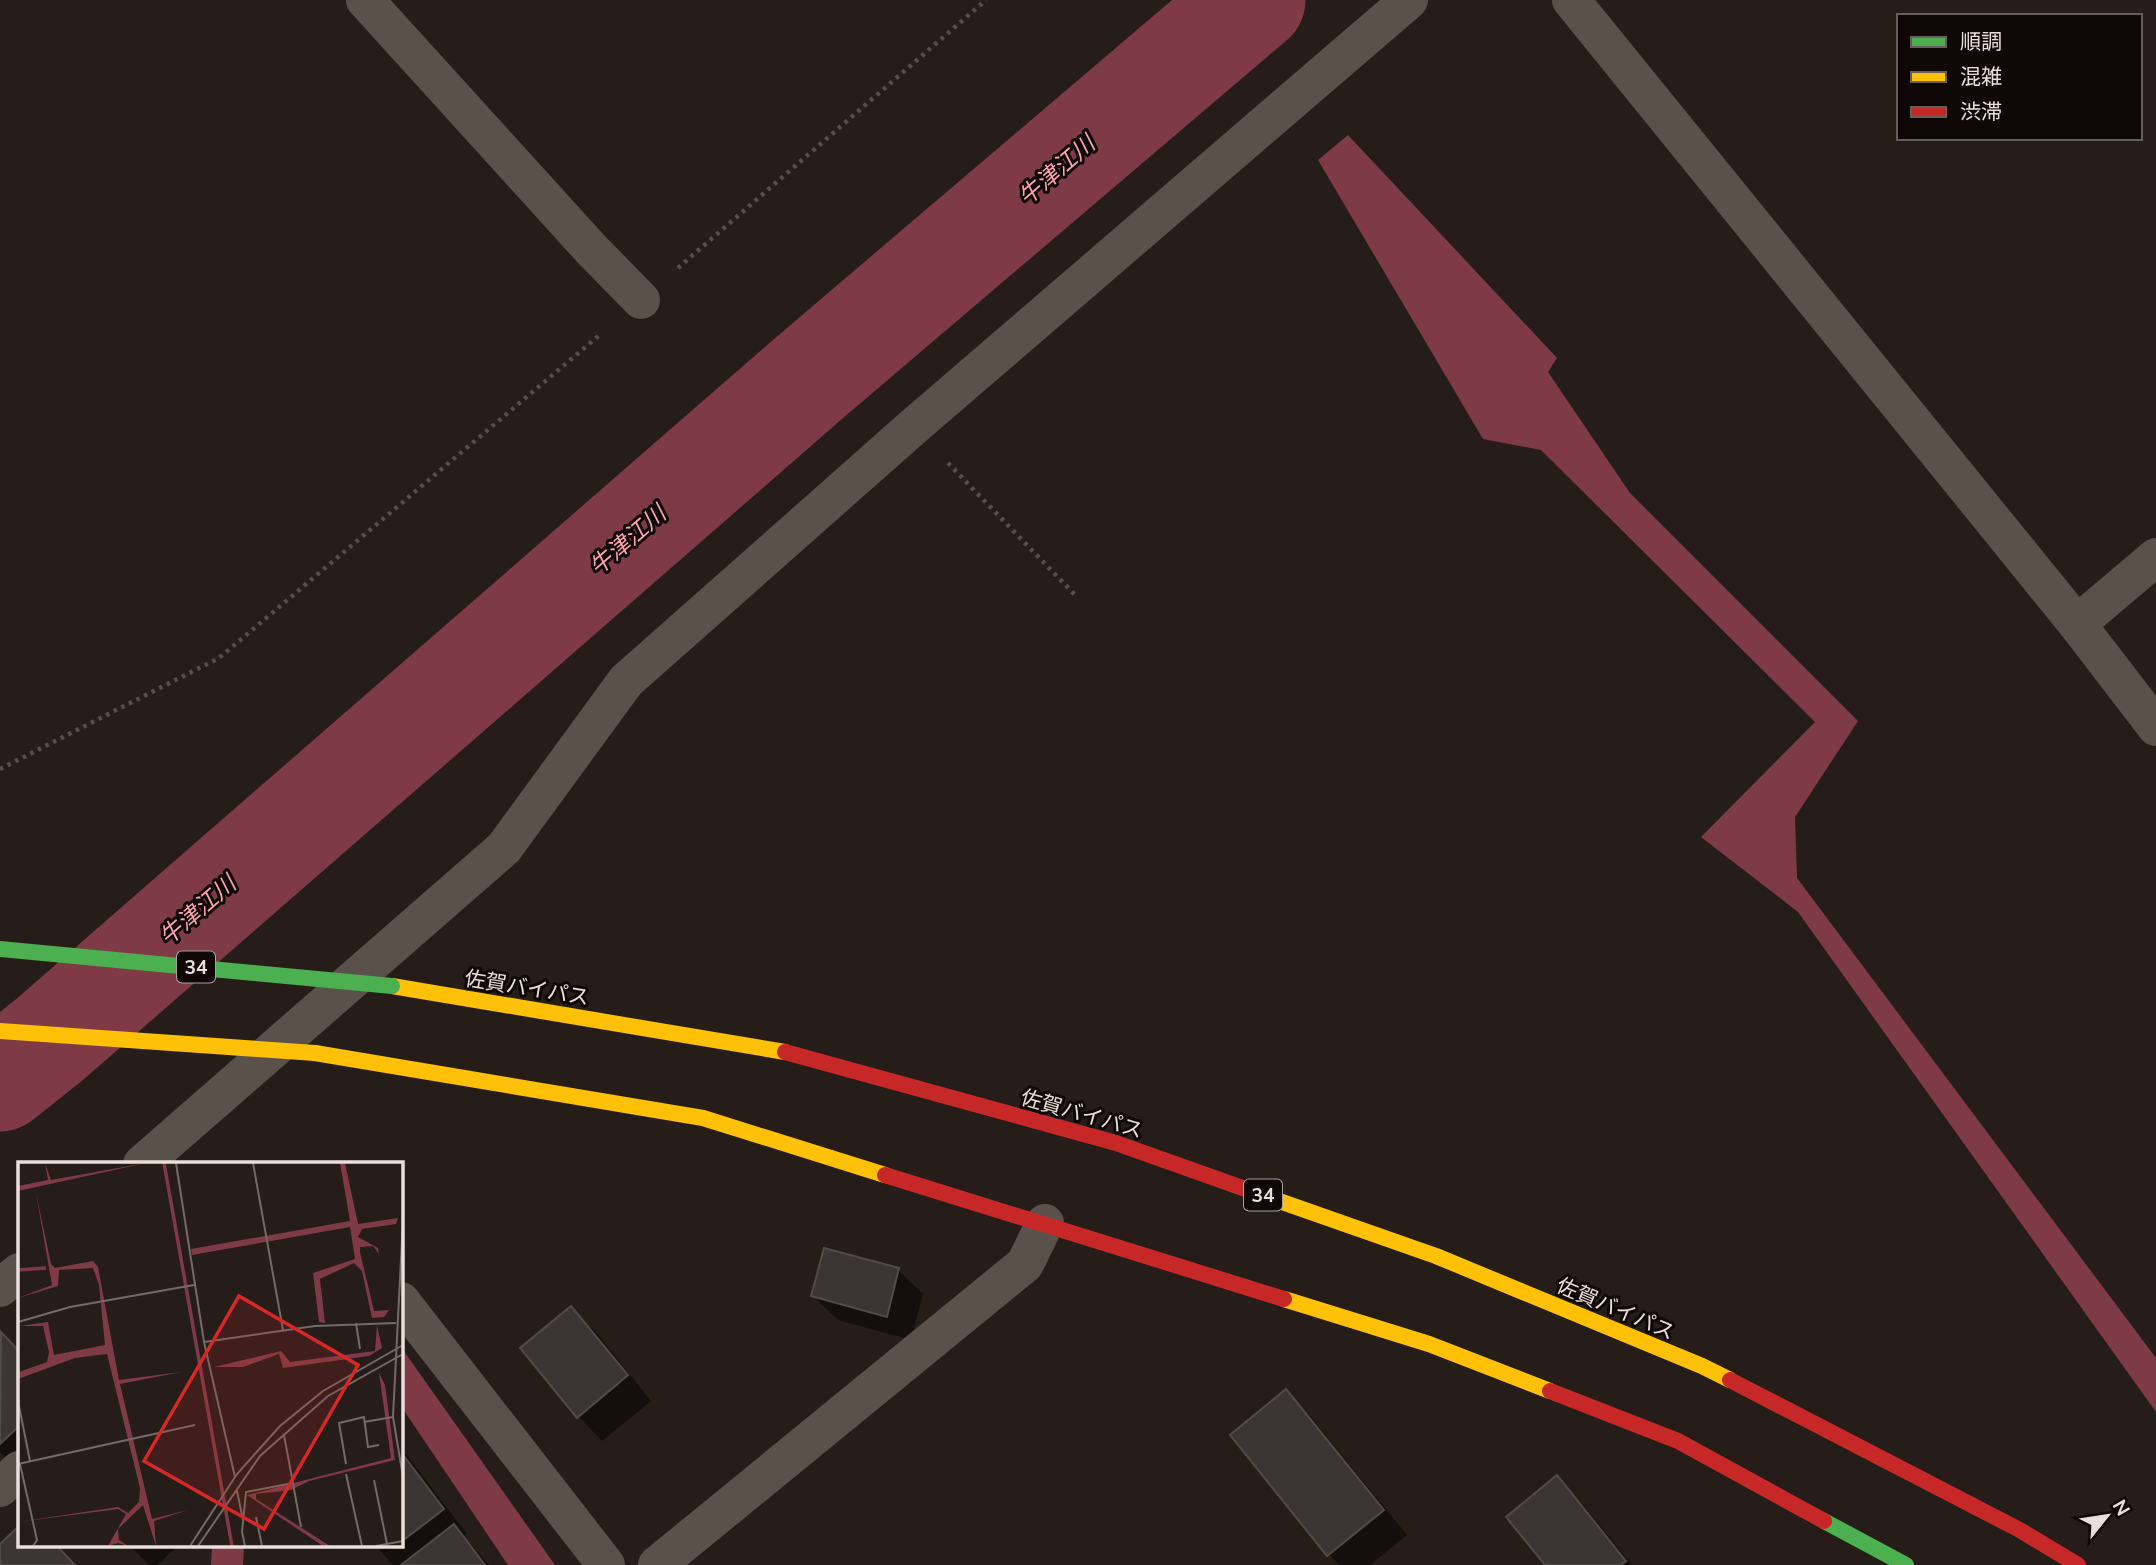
<svg xmlns="http://www.w3.org/2000/svg" width="2156" height="1565" viewBox="0 0 2156 1565" font-family="Mulish,'Noto Sans JP',sans-serif">
<style>
.water{fill:#7e3b46}
.shadow{fill:#0007}
.lines{fill:none;stroke-linecap:round;stroke-linejoin:round}
.river{stroke:#7e3b46;stroke-width:105}
.building{fill:#3d3533;stroke:#524a46;stroke-width:2}
.path{stroke:#554e49;stroke-width:4.5;stroke-dasharray:3.5 5;stroke-linecap:butt}
.street{stroke:#5a514b;stroke-width:38}
.fast{stroke:#4caf50;stroke-width:16}
.slow{stroke:#ffc107;stroke-width:16}
.jam{stroke:#c62828;stroke-width:16}
.fast-bridge{stroke:#4caf50;stroke-width:16}
.slow-bridge{stroke:#ffc107;stroke-width:16}
.labels{text-anchor:middle;dominant-baseline:central;stroke-width:6;stroke-linejoin:round;paint-order:stroke}
.shield{fill:#0f0806;stroke:#a89e9a;stroke-width:2}
.shield-label{font-size:19px;font-weight:bold;fill:#eadfda}
.street-label{font-size:21px;fill:#eadfda;stroke:#0f0806}
.water-label{font-size:23px;font-style:italic;fill:#fca4b0;stroke:#0f0806}
.inset-river{fill:none;stroke:#7e3b46;stroke-width:3.5}
.inset-road{fill:none;stroke:#746b66;stroke-width:2}
.view{fill:#d62828;fill-opacity:0.15;stroke:#d62828;stroke-width:3.5}
.inset-edge{fill:none;stroke:#eadfda;stroke-width:3.5}
</style>
<rect width="100%" height="100%" fill="#261d19"/>
<g class="water">
<polygon points="1348,135 1557,358 1548,372 1630,493 1858,721 1795,817 1797,878 2156,1358 2156,1412 1798,912 1701,837 1815,722 1541,450 1483,439 1318,160"/>
<polygon points="401,1347 555,1565 508,1565 401,1406"/>
<polygon points="212,1546 244,1546 243,1565 211,1565"/>
</g>
<g class="shadow">
<polygon points="898,1270 923,1294 911,1340 838,1320 813,1296"/>
<polygon points="571,1308 596,1332 651,1401 602,1441 578,1416"/>
<polygon points="1,1334 19,1352 19,1472 0,1452"/>
<polygon points="1286,1391 1310,1416 1407,1535 1370,1565 1339,1565 1329,1554"/>
<polygon points="401,1448 467,1534 464,1536 489,1565 393,1565 376,1546 401,1546"/>
<polygon points="1556,1477 1581,1502 1632,1565 1547,1565"/>
<polygon points="130,1546 178,1546 157,1565 149,1565"/>
</g>
<g class="lines">
<polyline class="river" points="0,1079 49,1040 808,379 1253,0"/>
</g>
<g class="building">
<polygon points="824,1248 899,1268 887,1317 811,1296"/>
<polygon points="571,1306 628,1375 577,1418 520,1348"/>
<polygon points="1,1332 19,1351 19,1426 0,1444"/>
<polygon points="1286,1389 1384,1510 1327,1556 1230,1435"/>
<polygon points="401,1452 444,1509 401,1542"/>
<polygon points="1557,1475 1626,1561 1621,1565 1545,1565 1506,1517"/>
<polygon points="454,1524 485,1565 401,1565"/>
<polygon points="19,1526 19,1546 57,1546 75,1565 0,1565 0,1544"/>
</g>
<g class="lines">
<g class="path">
<polyline points="678,268 986,0"/>
<polyline points="948,463 1075,595"/>
<polyline points="0,769 219,658 602,333"/>
</g>
<g class="street">
<polyline points="365,0 591,249 641,300"/>
<polyline points="1571,0 2077,624 2156,727"/>
<polyline points="2077,624 2156,557"/>
<polyline points="142,1164 504,848 626,681 913,427 1409,0"/>
<polyline points="0,1288 19,1272"/>
<polyline points="401,1301 606,1565"/>
<polyline points="0,1488 19,1470"/>
<polyline points="657,1565 1025,1264 1045,1223"/>
</g>
<polyline class="fast" points="1824,1521 1906,1565"/>
<g class="slow">
<polyline points="392,986 785,1052"/>
<polyline points="315,1053 703,1118 885,1175"/>
<polyline points="1251,1191 1436,1256 1702,1366 1730,1380"/>
<polyline points="1284,1299 1429,1344 1550,1391"/>
</g>
<g class="jam">
<polyline points="785,1052 1116,1143 1251,1191"/>
<polyline points="885,1175 1284,1299"/>
<polyline points="1730,1380 2018,1529 2078,1565"/>
<polyline points="1550,1391 1678,1441 1824,1521"/>
</g>
<polyline class="fast-bridge" points="0,949 392,986"/>
<polyline class="slow-bridge" points="0,1031 315,1053"/>
</g>
<g class="labels">
<g class="shield">
<rect x="177" y="951.5" width="38" height="31" rx="5"/>
<rect x="1244" y="1179.5" width="38" height="31" rx="5"/>
</g>
<g class="shield-label">
<text x="196" y="967">34</text>
<text x="1263" y="1195">34</text>
</g>
<g class="street-label">
<text transform="translate(527 987) rotate(9)">佐賀バイパス</text>
<text transform="translate(1082 1113) rotate(16)">佐賀バイパス</text>
<text transform="translate(1616 1308) rotate(23)">佐賀バイパス</text>
</g>
<g class="water-label">
<text transform="translate(1056 170) rotate(-41)">牛津江川</text>
<text transform="translate(627 540) rotate(-41)">牛津江川</text>
<text transform="translate(197 910) rotate(-41)">牛津江川</text>
</g>
</g>
<g transform="translate(18 1162)">
<rect width="385" height="385" fill="#261d19"/>
<path d="M27,1l6,17 95,-17 -128,28v-5l30,-6zM322,1h5l13,61 40,-6 -2,6 -34,5 -4,8 20,11 1,6 -6,-8 -13,1v5l14,59 15,-1 -5,7 -12,1 -10,-47 -8,-8 -34,16 5,44 -6,-1 -6,-49 42,-14 -5,-32 -158,28 -1,-6 159,-28zM18,31l15,71 4,4 38,-7 5,6 21,113 62,-8 -61,12 32,135 36,-9 -34,11 2,25 -13,-41 -25,24 1,11 9,6 -10,-3 -10,3 18,-32 -8,-5 -100,13 100,-15 10,6 11,-11 1,-14 -33,-134 -32,4 -57,21 1,-7 28,-10 2,-10 -6,-26h-23l28,-4 6,33 51,-10 -6,-60 -6,-17 -34,2 -1,16 -40,12 34,-13zM359,163l5,23 -13,8 -86,12 -4,-14 -36,13h-29l67,-16 9,11 85,-11zM361,211l6,12 10,75 -86,21 -18,9 -35,4v5l74,47h-7l-76,-51 144,-37z" fill="#7e3b46"/>
<path class="inset-river" d="M146,1l68,383M0,108l28,-2"/>
<path class="inset-road" d="M158,1l28,179 31,135M235,1l30,167M385,58l-10,197 10,60M0,160l52,-15 124,-22M338,161l4,26M186,180l111,-16 81,-3M0,239l12,60M346,260l29,-5M266,273l17,92M0,302l177,-39M2,302l17,76 -4,6M328,302l-7,-41 25,-6 4,30 11,-2M328,312l16,72M356,318l13,64M219,329l6,29M238,355l6,29M172,384l47,-72 43,-48 43,-35 80,-46M180,384l62,-90 68,-60 75,-42M227,384l-3,-14 4,-40 47,-9M358,384l27,-5"/>
<path class="view" d="M221,134l119,69 -94,164 -120,-68z"/>
<rect width="385" height="385" class="inset-edge"/>
</g>
<rect x="1897" y="14" width="245" height="126" fill="#0f0806" stroke="#675e5b" stroke-width="2"/>
<rect x="1911" y="37" width="35" height="10" fill="#4caf50" stroke="#675e5b" stroke-width="2"/>
<text x="1960" y="49" font-size="21" fill="#eadfda">順調</text>
<rect x="1911" y="72" width="35" height="10" fill="#ffc107" stroke="#675e5b" stroke-width="2"/>
<text x="1960" y="84" font-size="21" fill="#eadfda">混雑</text>
<rect x="1911" y="107" width="35" height="10" fill="#c62828" stroke="#675e5b" stroke-width="2"/>
<text x="1960" y="119" font-size="21" fill="#eadfda">渋滞</text>
<g transform="translate(2107 1516) rotate(60)" stroke="#0f0806" stroke-width="5" paint-order="stroke">
<path d="M0-5L12 26L0 18L-12 26Z" fill="#eadfda"/>
<text y="-10" font-size="19" font-weight="bold" text-anchor="middle" fill="#eadfda">N</text>
</g>
</svg>
